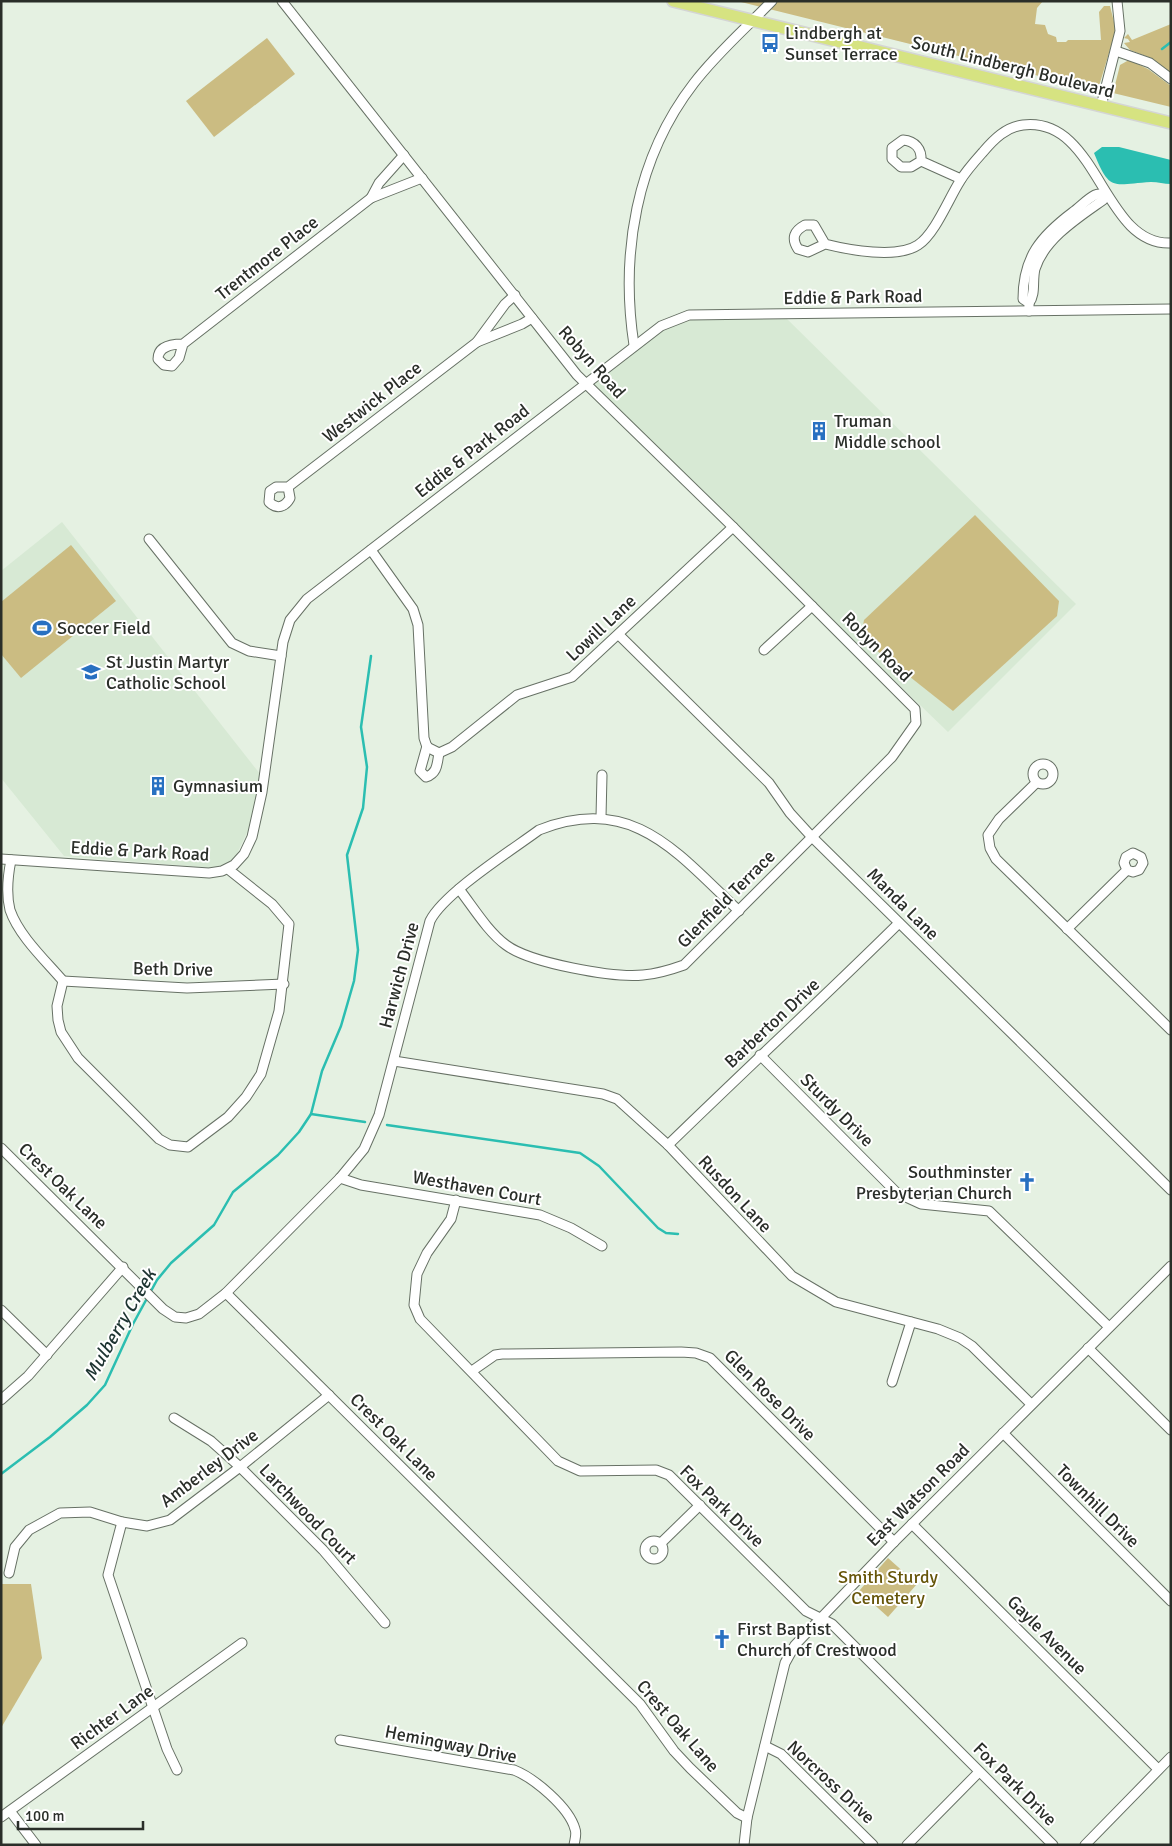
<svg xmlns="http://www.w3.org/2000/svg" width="1172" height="1846" viewBox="0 0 1172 1846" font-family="Signika,sans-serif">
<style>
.built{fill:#d7e9d4}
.green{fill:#cbbc82}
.water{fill:#2bbeb1}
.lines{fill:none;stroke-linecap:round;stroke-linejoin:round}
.stream{stroke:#2bbeb1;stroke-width:2.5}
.minor-casing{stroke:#677165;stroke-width:11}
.major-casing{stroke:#d4d5d4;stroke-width:14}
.minor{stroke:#fff;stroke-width:9}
.major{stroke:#d6e381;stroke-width:11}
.labels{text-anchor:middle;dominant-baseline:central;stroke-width:4;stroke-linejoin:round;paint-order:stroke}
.poi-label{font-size:18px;fill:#2a2e29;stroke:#fff;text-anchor:start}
.street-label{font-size:18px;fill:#2a2e29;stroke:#fff}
.park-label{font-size:18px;fill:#665509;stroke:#fff}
.water-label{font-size:19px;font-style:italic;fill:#1d3431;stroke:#fff}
</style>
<rect width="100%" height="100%" fill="#e5f1e2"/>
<g class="built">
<polygon points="782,314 1076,604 948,732 586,383 661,330 689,318"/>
<polygon points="62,522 260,774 251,824 234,860 215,868 64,856 1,778 1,571"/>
</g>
<g class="green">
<polygon points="737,1 1043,1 1037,8 1035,24 1045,25 1048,34 1056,37 1057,42 1066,42 1068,40 1101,40 1099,12 1104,6 1110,6 1116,30 1099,86 1095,90"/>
<polygon points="1171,24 1171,73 1151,58 1130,50 1124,43 1130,42 1128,39 1124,38 1128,34 1132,40"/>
<polygon points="267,38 295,74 214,137 186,101"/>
<polygon points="1129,60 1148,69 1171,86 1171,107 1113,93 1120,65"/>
<path d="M975,515l84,86 -2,15 -104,95 -82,-65c-9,-9 -9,-15 -7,-26z"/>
<polygon points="71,545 116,601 21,678 1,654 1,602"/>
<polygon points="888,1558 917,1584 888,1617 859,1591"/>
<polygon points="1,1584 31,1584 42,1658 1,1728"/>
</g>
<path class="water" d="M1102,147h17l52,13v24c-7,0 -13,-2 -20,-2 -38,2 -41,11 -57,-29z"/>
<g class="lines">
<g class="stream">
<polyline points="1162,49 1171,42"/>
<polyline points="311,1114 365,1122"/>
<polyline points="387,1125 580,1153 599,1166 658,1228 666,1233 678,1234"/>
<polyline points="1,1474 50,1437 87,1405 105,1385 133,1324 157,1280 171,1263 214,1225 233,1192 278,1155 299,1132 311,1114 322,1071 341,1026 354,981 358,950 347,855 363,808 367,767 361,727 371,656"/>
</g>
<g class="minor-casing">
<g id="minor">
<path d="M282,1l295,374 156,152 182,182 1,14 -24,34 -208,208c-14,5 -27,9 -41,10 -30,3 -113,-12 -137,-30 -18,-13 -33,-38 -47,-56"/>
<polyline points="1116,51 1150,63 1171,79"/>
<polyline points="1101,106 1120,31 1117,1"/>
<path d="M921,161l-10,6h-10l-9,-8v-11l11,-8c12,1 19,9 18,21l40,18"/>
<polyline points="371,198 379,183 404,155"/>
<path d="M825,244l-11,-19h-9c-11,6 -14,13 -7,24l10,3 17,-8c24,6 72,15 93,1 17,-11 31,-47 42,-64 6,-10 15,-20 23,-29 11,-13 23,-25 40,-27 76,-9 79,121 148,118"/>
<path d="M1029,303c7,-9 3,-22 6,-34 9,-30 44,-52 68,-69l-1,-5"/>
<path d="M1029,311v-8l-6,-4c0,-42 18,-63 50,-87 7,-5 14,-13 22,-17 4,-2 6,0 10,-3"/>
<polyline points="477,342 522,324 532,318"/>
<path d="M183,344l-4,14 -7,8 -8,-1 -6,-6c0,-13 14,-15 25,-15l188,-146 51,-20"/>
<path d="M634,345c-14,-91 2,-187 60,-262 23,-30 52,-55 78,-82"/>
<path d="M288,487l2,11c-5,9 -13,12 -21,4l1,-11 6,-4h12l189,-145 28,-38 10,-9"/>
<polyline points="149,539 232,643 249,651 281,656"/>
<polyline points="371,550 413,609 418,625 424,738 427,747 439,753 452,747 517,695 572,677 733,527"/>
<polyline points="619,635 769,783 790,813 811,836 1171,1190"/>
<polyline points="764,650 812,606"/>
<path d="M427,746l-7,25 6,6c12,-4 11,-14 13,-24"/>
<circle cx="1043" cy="774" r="10"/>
<polyline points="1036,783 999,819 988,835 990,848 996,859 1171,1030"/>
<polyline points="601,817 602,775"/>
<polyline points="1,859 209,873 222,871 234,865 244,854 252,837 262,792 283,642 290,620 307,599 661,326 689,315 1171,309"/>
<path d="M11,860c-3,15 -5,34 -1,50 9,26 35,50 53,71l-6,25 1,14 3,12 17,26 81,81 11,6 18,2 40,-30 18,-20 15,-23 18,-63 10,-87 -17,-20 -44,-35"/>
<polyline points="1067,929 1127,870 1133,872 1139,870 1143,863 1141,857 1133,853 1126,857 1124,863 1127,870"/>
<polyline points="63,981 187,988 284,984"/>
<polyline points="760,1055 897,1193 921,1204 989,1211 1109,1327"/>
<polyline points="394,1061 603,1094 617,1099 668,1145 792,1276 836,1302 938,1329 960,1338 972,1346 1031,1404"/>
<path d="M668,1145c76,-74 155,-147 231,-222"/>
<path d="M1,1148l162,161 12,8 11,1 13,-4 27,-21 114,-115 24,-29 15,-34 51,-194c14,-28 82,-71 109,-91 94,-37 138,23 200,81"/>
<polyline points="340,1178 361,1185 540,1215 571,1228 602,1246"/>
<polyline points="456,1200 451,1219 427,1253 417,1274 414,1305 420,1319 558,1461 580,1471 656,1470 669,1475 806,1611 832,1624 1053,1845"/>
<polyline points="226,1293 640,1704 674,1751 690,1768 737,1813 747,1818"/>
<polyline points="1,1310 47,1355"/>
<polyline points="1088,1348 1171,1430"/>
<polyline points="472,1371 495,1355 502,1354 681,1352 696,1353 710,1358 894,1542"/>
<polyline points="892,1382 911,1322"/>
<polyline points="1,1400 28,1376 123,1267"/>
<polyline points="174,1418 211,1441 240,1467 323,1550 385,1623"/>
<polyline points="1003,1433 1171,1601"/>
<polyline points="122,1522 108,1575 167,1749 177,1770"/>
<polyline points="912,1524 1158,1769"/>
<circle cx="654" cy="1550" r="9"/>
<polyline points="661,1543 700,1505"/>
<polyline points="9,1573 15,1547 29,1530 60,1513 90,1512 122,1522 147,1526 170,1520 240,1467 329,1395"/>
<path d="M340,1740l174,30c20,8 55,37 61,59 2,5 0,10 -1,16"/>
<polyline points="765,1746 781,1754 873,1845"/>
<polyline points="10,1811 36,1845"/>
<polyline points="1,1817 242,1643"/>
<polyline points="744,1845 747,1818 785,1663 795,1645 894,1542 1171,1266"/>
<polyline points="907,1845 979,1772"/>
<polyline points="1085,1845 1171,1757"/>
</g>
</g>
<g class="major-casing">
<polyline id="major" points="673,1 1171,123"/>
</g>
<use href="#minor" class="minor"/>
<use href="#major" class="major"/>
</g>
<defs>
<g id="bus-bare" transform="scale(1.5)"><path d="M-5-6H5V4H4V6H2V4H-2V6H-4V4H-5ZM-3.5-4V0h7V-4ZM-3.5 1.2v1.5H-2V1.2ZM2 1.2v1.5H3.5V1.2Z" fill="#2870c1" stroke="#fff" stroke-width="2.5" paint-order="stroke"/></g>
<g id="building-bare" transform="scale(1.5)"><path d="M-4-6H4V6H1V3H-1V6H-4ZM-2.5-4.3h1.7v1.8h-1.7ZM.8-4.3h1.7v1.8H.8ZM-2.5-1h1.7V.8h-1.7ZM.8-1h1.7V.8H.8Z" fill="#2870c1" stroke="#fff" stroke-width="2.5" paint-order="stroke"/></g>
<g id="stadium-bare" transform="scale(1.5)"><path d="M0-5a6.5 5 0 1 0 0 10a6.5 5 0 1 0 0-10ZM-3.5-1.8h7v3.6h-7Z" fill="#2870c1" stroke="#fff" stroke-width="2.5" paint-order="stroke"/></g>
<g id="school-bare" transform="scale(1.5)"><path d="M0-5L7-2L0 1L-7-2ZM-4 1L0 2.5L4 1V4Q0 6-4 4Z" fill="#2870c1" stroke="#fff" stroke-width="2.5" paint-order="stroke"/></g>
<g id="church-bare" transform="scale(1.5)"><path d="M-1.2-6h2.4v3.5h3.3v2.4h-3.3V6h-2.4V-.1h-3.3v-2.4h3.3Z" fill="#2870c1" stroke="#fff" stroke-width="2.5" paint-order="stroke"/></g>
</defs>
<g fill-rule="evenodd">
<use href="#bus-bare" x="770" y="43"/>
<use href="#building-bare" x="819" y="431"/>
<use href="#stadium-bare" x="42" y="628"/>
<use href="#school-bare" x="91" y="672"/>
<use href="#building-bare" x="158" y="786"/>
<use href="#church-bare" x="1027" y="1182"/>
<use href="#church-bare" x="722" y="1639"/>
</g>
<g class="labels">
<g class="poi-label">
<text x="785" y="33">Lindbergh at<tspan x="785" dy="21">Sunset Terrace</tspan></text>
<text x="834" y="421">Truman<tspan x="834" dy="21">Middle school</tspan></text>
<text x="57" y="628">Soccer Field</text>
<text x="106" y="662">St Justin Martyr<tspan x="106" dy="21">Catholic School</tspan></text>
<text x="173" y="786">Gymnasium</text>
<text x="1012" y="1172" text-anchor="end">Southminster<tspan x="1012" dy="21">Presbyterian Church</tspan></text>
<text x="737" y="1629">First Baptist<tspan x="737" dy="21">Church of Crestwood</tspan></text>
</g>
<g class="street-label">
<text transform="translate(1013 67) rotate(14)">South Lindbergh Boulevard</text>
<text transform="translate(267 258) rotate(-38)">Trentmore Place</text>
<text transform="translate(853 297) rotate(-1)">Eddie &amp; Park Road</text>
<text transform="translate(592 362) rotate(48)">Robyn Road</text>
<text transform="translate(372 402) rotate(-38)">Westwick Place</text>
<text transform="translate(472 451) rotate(-38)">Eddie &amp; Park Road</text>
<text transform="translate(601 628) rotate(-43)">Lowill Lane</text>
<text transform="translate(877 647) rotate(45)">Robyn Road</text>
<text transform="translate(140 851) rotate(3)">Eddie &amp; Park Road</text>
<text transform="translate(726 899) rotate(-45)">Glenfield Terrace</text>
<text transform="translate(903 904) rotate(45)">Manda Lane</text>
<text transform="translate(173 969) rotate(1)">Beth Drive</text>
<text transform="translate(399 975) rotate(-75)">Harwich Drive</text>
<text transform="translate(772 1023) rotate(-43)">Barberton Drive</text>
<text transform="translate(837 1110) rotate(45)">Sturdy Drive</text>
<text transform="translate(63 1186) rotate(44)">Crest Oak Lane</text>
<text transform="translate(477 1188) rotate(10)">Westhaven Court</text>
<text transform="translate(735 1194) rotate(47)">Rusdon Lane</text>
<text transform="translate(770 1395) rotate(45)">Glen Rose Drive</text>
<text transform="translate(394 1437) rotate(45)">Crest Oak Lane</text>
<text transform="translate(209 1468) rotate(-37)">Amberley Drive</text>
<text transform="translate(918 1495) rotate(-45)">East Watson Road</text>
<text transform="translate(722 1506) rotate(44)">Fox Park Drive</text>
<text transform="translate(1098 1506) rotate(45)">Townhill Drive</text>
<text transform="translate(308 1514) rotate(46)">Larchwood Court</text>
<text transform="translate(1047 1635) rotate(45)">Gayle Avenue</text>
<text transform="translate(112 1717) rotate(-36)">Richter Lane</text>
<text transform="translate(678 1726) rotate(49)">Crest Oak Lane</text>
<text transform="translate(451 1744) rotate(11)">Hemingway Drive</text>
<text transform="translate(831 1782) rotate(43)">Norcross Drive</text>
<text transform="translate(1015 1784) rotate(45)">Fox Park Drive</text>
</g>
<g class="park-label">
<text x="888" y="1577">Smith Sturdy<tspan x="888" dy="21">Cemetery</tspan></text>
</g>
<g class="water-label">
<text transform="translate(120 1325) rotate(-60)">Mulberry Creek</text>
</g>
</g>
<rect width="1172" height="1846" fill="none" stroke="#2a2e29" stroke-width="5"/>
<path d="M18 1821v8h125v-8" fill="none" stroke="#2a2e29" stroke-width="2.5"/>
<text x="25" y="1821" font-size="15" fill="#2a2e29" stroke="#ffffff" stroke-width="4" paint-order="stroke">100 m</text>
</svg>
